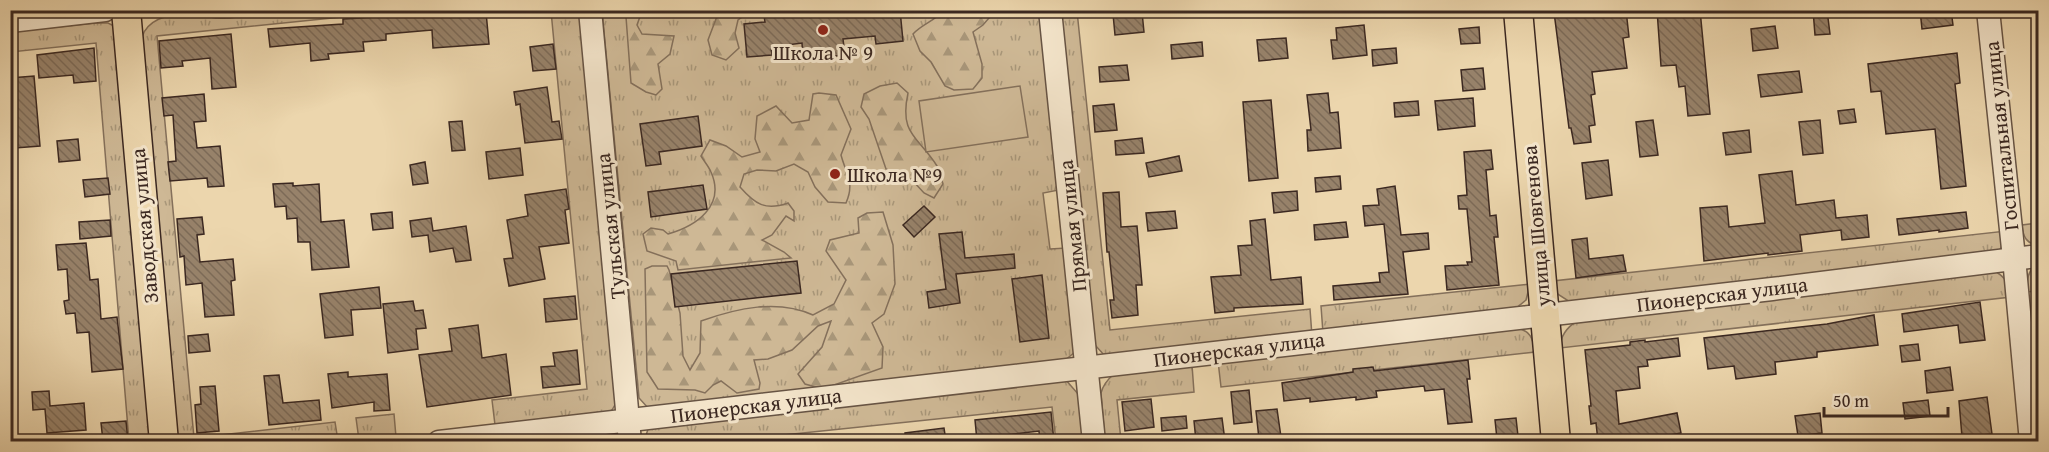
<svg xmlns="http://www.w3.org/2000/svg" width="2049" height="452" viewBox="0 0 2049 452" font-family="'Gentium Book Plus',serif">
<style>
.grass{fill:url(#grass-tufts);stroke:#84705b;stroke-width:1.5}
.forest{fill:url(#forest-firs);stroke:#84705b;stroke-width:1.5}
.garden{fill:#ceb895;stroke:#84705b;stroke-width:1.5}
.building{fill:url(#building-back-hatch);stroke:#3b2821;stroke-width:1.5}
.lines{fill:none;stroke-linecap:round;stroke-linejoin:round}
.minor-casing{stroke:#675444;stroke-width:25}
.major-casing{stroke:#3b2821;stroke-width:31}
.minor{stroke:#f3e4ca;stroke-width:22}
.major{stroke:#ecd6ad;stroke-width:28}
.poi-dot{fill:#8f2418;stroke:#f3e4ca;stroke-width:2}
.labels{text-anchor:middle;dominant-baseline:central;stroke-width:6;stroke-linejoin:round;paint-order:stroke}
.poi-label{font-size:21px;fill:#3b2821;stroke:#f3e4ca}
.street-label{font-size:21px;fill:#3b2821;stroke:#f3e4ca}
</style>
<defs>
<pattern id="grass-tufts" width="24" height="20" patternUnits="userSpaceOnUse" patternTransform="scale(1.5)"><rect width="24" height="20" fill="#ceb895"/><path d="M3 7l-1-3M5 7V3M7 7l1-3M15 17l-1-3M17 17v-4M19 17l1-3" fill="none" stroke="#a89679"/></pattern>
<pattern id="forest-firs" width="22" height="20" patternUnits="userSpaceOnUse" patternTransform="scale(1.5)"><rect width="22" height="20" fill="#ceb895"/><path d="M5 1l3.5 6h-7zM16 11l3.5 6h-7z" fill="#a89679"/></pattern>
<pattern id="building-back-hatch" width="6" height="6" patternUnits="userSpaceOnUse" patternTransform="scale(1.5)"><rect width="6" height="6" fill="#97826a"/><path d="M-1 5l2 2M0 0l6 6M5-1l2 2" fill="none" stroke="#7c6a57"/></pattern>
</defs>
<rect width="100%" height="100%" fill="#ecd6ad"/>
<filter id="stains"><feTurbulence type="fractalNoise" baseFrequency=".00333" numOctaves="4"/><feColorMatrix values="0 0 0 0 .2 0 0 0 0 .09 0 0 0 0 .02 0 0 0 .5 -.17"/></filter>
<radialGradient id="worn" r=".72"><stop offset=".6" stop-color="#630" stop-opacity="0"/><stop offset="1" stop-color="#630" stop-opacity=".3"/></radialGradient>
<g class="grass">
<path d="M254,10l147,1 -244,25 37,402 141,-16 3,19h-162l-34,-404c7,-22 37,-24 57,-23 6,1 12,4 19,4 11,1 27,-1 36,-8z"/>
<polygon points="551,11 582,11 616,403 612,410 607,413 495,425 492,400 587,389"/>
<polygon points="602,11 1044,11 1064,189 1043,193 1050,249 1066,248 1075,352 1064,361 649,409 639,398"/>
<polygon points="1058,11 1077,11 1110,330 1310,309 1312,336 1104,355 1095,345"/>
<polygon points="95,23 108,23 114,26 155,441 129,441 96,43 11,52 10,32"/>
<path d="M2038,223v22c-12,-1 -15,-9 -16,-20z"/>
<polygon points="2006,231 2001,248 1998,252 1570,302 1556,293 1553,281"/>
<path d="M2038,264v27l-11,1c0,-10 0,-23 11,-28z"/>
<path d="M1993,270c13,7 15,13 18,27l-451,51c0,-11 7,-21 16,-26z"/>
<polygon points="1530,284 1526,300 1515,309 1323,333 1321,306"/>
<path d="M1516,328c14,2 17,10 19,24l-314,35 -3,-26z"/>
<path d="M1192,365l2,27 -77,8 4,41h-16l-4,-48c2,-8 7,-14 13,-19z"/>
<polygon points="1065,379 1079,395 1085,441 1056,441 1052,407 726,441 644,442 648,429 655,425"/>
<polygon points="394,414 396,437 359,440 356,418"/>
<polygon points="611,432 619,441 514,442"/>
</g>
<g class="forest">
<path d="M944,10l51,1 -12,14 -10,7 9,32v14l-9,11 -19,1 -9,-4 -14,-24 -11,-11 -7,-17c9,-10 22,-13 31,-24z"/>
<polygon points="623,11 646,11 642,11 637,25 642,34 674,36 670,54 658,64 662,89 656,95 646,92 631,83 626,17"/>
<polygon points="719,11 751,11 738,20 735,33 739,48 726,60 712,55 708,40"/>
<path d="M897,83l11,10c-9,42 10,43 29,73 3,5 4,12 6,18l-9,14 -10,-5 -12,-13 -26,-11 -17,-50 -8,-12 3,-13 16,-8z"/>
<path d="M819,93l17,2 15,34 -10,26c5,19 14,28 5,48l-18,-1 -13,-15 -7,-15 -14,-8 -18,7 -19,-1 -13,4 -4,13c15,17 25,24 48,16l6,8v10l-8,-5 -14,19 -10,5 22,12 7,6 -113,12 -2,-9 -29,-10 -4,-17 8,-6 12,2 5,4c28,-8 58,-28 43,-62 -2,-5 -7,-11 -10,-16l9,-16 16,6 16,11 18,-5 -5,-13 2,-23 19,-10 16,17 17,-3 4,-26z"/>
<path d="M883,212l10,33 2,39 -11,30 -12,9 11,24 -1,21 -59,21 -18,-5 -7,-10 24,-27 9,-26 -13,5 -26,24 -24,9 -14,1 6,23 -1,6 -22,4 -16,-12 -8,4 -8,8 -10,-3 -37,-1 -11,-17 -2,-103 7,-3h15l2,4 11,43 3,43 7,14 10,-17 1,-32c36,-13 77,-22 112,-6l21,-11 12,-24 -20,-29 4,-11 29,-7 -1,-15 9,-5z"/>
</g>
<polygon class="garden" points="1020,86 1028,137 926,152 919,101"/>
<g class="building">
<polygon points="815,10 900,10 903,41 876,44 875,36 843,39 845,55 803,59 802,43 771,47 772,55 747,57 744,24 765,22 764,16"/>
<polygon points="1566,10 1626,10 1629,37 1623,38 1627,68 1592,72 1595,94 1591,95 1595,125 1589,126 1591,142 1574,144 1571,128 1569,128 1554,12"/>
<polygon points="1657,10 1700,10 1710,114 1688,116 1685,86 1679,87 1676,65 1661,66"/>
<polygon points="1813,10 1827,10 1830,34 1815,35"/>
<polygon points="1920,10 1951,10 1953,25 1922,29"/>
<polygon points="444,12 444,16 486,12 489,44 433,48 432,30 386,34 386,40 363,42 364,51 328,54 329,59 311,61 310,43 270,47 268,29 343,24 343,19 361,18"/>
<polygon points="1142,12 1144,32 1115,35 1113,14"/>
<polygon points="1364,25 1367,55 1333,59 1331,40 1337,40 1336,28"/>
<polygon points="1775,26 1778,48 1753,51 1751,29"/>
<polygon points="1479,27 1480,43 1461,44 1459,29"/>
<polygon points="231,34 236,87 212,89 210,58 182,61 183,66 161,68 159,41"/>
<polygon points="1286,38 1288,58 1259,61 1257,40"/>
<polygon points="1202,42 1203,56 1172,59 1171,45"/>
<polygon points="553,44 556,69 533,71 530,47"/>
<polygon points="94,48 96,81 74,83 73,75 39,78 37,55"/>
<polygon points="1396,48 1397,63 1373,66 1372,50"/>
<polygon points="1957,53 1960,83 1955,84 1966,186 1941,189 1935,129 1886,134 1881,91 1871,92 1868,64"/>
<polygon points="1127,65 1129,80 1100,82 1099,67"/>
<polygon points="1483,68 1485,89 1463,91 1461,70"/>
<polygon points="1799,71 1802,92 1761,97 1758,75"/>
<polygon points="34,76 40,146 15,148 10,78"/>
<polygon points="547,87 552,122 559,121 562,139 525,143 520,104 516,105 514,92"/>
<polygon points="1328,93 1330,113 1338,112 1341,148 1308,151 1307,130 1311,130 1307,95"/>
<polygon points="204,94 206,121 194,122 197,148 220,146 224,186 208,187 207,178 170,181 168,162 176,161 173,115 164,116 162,98"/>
<polygon points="1473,98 1475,126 1438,130 1435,101"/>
<polygon points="1271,100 1278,178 1249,181 1243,102"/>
<polygon points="1418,101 1419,115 1395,117 1394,103"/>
<polygon points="1114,104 1117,130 1095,132 1093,106"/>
<polygon points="1854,109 1856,122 1840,124 1838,111"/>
<polygon points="698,116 702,146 659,152 661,164 646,166 640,124"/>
<polygon points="1653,120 1658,155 1640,157 1636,122"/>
<polygon points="1820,120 1823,153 1803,155 1799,122"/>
<polygon points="462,121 465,150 452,151 449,122"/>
<polygon points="1749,130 1751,152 1726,155 1723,133"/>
<polygon points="1142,138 1144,153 1116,155 1115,141"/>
<polygon points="78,139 80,160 59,162 57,141"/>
<polygon points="520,148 523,175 489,179 486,152"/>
<polygon points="1491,150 1493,169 1486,170 1490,216 1496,215 1498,237 1494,237 1499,285 1447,290 1445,266 1468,265 1467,262 1472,262 1467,209 1459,209 1458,196 1467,195 1464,152"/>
<polygon points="1179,156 1182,171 1149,177 1146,163"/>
<polygon points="1608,160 1612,195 1586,199 1582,163"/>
<polygon points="425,162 428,183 413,185 410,165"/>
<polygon points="1792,171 1796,205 1834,200 1836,218 1867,215 1869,237 1842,240 1841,230 1800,235 1802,251 1768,255 1768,253 1704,261 1700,208 1727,206 1729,227 1765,223 1759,175"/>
<polygon points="1340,176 1341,189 1316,192 1315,178"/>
<polygon points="108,178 110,194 85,197 83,180"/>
<polygon points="293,183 293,186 319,184 321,222 344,220 349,267 312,270 310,242 298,242 297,218 287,219 286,206 275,207 273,184"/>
<polygon points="703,185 707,209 651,217 648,192"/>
<polygon points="1395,186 1401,235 1428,233 1429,249 1403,252 1408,294 1334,300 1333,286 1380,282 1379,273 1389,272 1384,224 1365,226 1363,206 1379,205 1377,189"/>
<polygon points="566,189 569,209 565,210 569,243 539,247 545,279 509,286 504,259 513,258 507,220 528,216 525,195"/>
<polygon points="1297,191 1298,210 1274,213 1272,193"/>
<polygon points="1119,192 1121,227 1137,226 1142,285 1136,285 1138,315 1112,318 1110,300 1114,300 1109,252 1107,252 1103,193"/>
<polygon points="924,206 935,217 914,237 903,225"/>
<polygon points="1175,211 1177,228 1148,231 1146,213"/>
<polygon points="392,212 393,228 373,230 371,214"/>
<polygon points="1966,212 1968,228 1939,232 1939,230 1899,235 1897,219"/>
<polygon points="202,217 204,234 197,235 200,262 233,259 235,280 231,281 234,315 205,317 202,283 186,285 184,256 180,257 177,219"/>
<polygon points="431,218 433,231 466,226 471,260 456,262 453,248 430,252 428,235 412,237 410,221"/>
<polygon points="1265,219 1271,280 1301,277 1303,304 1234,308 1234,311 1215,313 1211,277 1241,275 1238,246 1252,245 1250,221"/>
<polygon points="110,220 111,236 80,239 79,222"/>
<polygon points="1346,222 1348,237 1315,240 1314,225"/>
<polygon points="962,232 965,258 1014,254 1015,268 956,274 960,303 929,308 927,292 946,289 939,234"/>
<polygon points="1587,238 1589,259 1623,255 1626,271 1576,278 1572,240"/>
<polygon points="86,243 90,280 98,279 101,319 117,317 123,369 92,372 89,332 77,333 75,313 66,314 64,301 69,300 67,269 58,270 56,245"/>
<polygon points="797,261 801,293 675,307 671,274"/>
<polygon points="1042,275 1049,338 1020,342 1012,279"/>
<polygon points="379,287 381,308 351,310 353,335 325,338 320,294"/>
<polygon points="575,296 577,319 546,322 544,299"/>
<polygon points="413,301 415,311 423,310 426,328 416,329 418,349 388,353 383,304"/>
<polygon points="1980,302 1985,340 1960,343 1958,325 1904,332 1902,314"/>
<polygon points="1874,315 1878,345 1817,352 1817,357 1775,362 1776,374 1736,379 1734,366 1708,369 1704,338 1827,324"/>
<polygon points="478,325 482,358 506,354 511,395 427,407 419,355 452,351 449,329"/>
<polygon points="208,334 210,351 189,353 188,336"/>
<polygon points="1678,338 1680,356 1647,360 1648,366 1638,367 1640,388 1616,391 1619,424 1677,413 1681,433 1639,441 1598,441 1596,423 1591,424 1589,406 1591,406 1585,350 1630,345 1630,342 1645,340 1645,342"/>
<polygon points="1918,344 1920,360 1902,362 1900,346"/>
<polygon points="577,350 580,384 543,388 541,367 555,366 553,353"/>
<polygon points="1468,360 1470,379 1467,379 1472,422 1448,424 1444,389 1425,391 1424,386 1376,391 1377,397 1356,400 1356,397 1310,402 1310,398 1284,401 1282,383 1353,372 1353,369 1373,367 1374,371"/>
<polygon points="1950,367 1953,390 1927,393 1925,371"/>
<polygon points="348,372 348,377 387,374 390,410 374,411 374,402 332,408 328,374"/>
<polygon points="279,375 283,403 319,400 321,420 269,425 264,376"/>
<polygon points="215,386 219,431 197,433 195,405 201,404 200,387"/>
<polygon points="1249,390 1252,422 1234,424 1231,392"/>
<polygon points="49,391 50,406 84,403 86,430 47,433 45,409 33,410 32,392"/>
<polygon points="1987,397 1992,434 1962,437 1959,401"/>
<polygon points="1151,399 1154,427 1125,431 1122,402"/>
<polygon points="1928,400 1930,416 1905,419 1903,403"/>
<polygon points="1277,409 1281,437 1259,439 1256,411"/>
<polygon points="1051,412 1054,441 1040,441 1039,431 998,436 998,441 977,441 975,420"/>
<polygon points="1820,413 1822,433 1798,436 1795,416"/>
<polygon points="1186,416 1187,428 1162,431 1161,418"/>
<polygon points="1222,418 1225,441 1196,441 1194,421"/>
<polygon points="1516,418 1518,436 1497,439 1495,420"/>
<polygon points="126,421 128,441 103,441 101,423"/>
<polygon points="944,428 946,441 905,441 905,433"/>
</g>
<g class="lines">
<g class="minor-casing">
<g id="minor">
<polyline points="590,10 630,442"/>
<polyline points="1050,10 1094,442"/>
<polyline points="1988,10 2014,258 2031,442"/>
<polyline points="10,21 105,10"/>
<polyline points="439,442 1772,289 2038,256"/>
</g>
</g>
<g class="major-casing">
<g id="major">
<polyline points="126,10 164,442"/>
<polyline points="1518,10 1556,442"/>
</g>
</g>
<use href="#minor" class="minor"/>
<use href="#major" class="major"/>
</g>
<g class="poi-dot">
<circle cx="823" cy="30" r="6"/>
<circle cx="835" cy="174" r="6"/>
</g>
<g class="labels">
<g class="poi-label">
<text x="823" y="52">Школа № 9</text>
<text x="847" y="174" text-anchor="start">Школа №9</text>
</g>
<g class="street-label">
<text transform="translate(2001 136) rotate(-96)">Госпитальная улица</text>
<text transform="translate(144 226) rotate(-95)">Заводская улица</text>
<text transform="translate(610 226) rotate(-96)">Тульская улица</text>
<text transform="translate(1072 226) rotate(-96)">Прямая улица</text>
<text transform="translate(1536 226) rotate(-95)">улица Шовгенова</text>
<text transform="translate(1722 294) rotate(-7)">Пионерская улица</text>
<text transform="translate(1239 349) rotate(-7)">Пионерская улица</text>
<text transform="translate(756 405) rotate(-7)">Пионерская улица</text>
</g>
</g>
<rect width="2049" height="452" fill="none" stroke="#ecd6ad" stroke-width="36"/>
<rect x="12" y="12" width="2025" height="428" fill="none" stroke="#3b2821" stroke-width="3"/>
<rect x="18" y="18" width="2013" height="416" fill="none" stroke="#3b2821" stroke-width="1.5"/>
<path d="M1824 407v9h124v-9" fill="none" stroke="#3b2821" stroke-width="3"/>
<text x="1833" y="407" font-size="18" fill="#3b2821" stroke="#f3e4ca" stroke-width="4.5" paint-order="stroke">50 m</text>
<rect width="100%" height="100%" filter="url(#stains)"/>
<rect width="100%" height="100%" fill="url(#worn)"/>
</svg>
